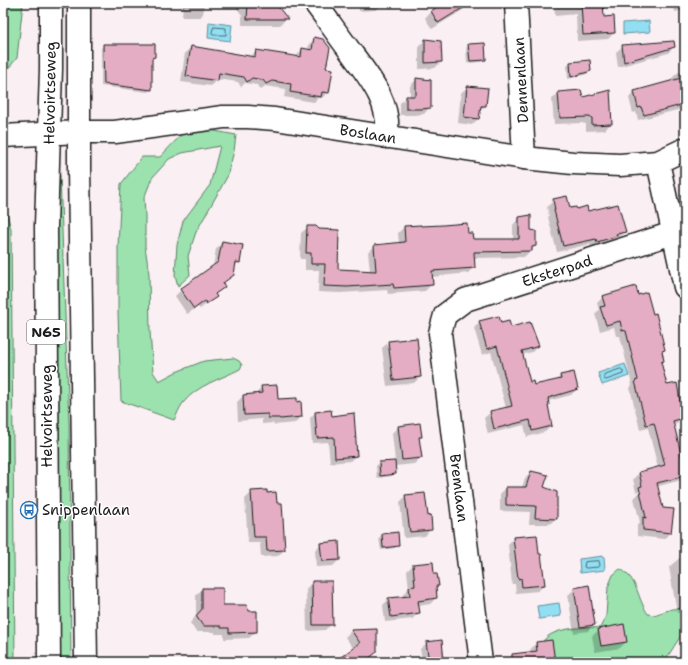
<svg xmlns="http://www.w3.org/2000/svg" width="688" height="665" viewBox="0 0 688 665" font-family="'Shantell Sans',sans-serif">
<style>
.green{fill:#9be2af;stroke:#5c7f66}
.water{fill:#92def2;stroke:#63909c}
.shadow{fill:#0003}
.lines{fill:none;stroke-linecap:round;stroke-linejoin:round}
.shore{stroke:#4b6a72;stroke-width:1}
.building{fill:#e4adc3;stroke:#1c1c1c}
.minor-casing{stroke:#1c1c1c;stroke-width:25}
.major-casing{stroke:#1c1c1c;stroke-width:25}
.minor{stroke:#fff;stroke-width:22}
.major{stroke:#fff;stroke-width:22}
.labels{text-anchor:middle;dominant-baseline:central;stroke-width:3;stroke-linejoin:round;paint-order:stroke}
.shield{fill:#fff;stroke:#606060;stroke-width:1}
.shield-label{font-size:14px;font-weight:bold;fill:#1c1c1c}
.street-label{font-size:15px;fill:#1c1c1c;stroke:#fff}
.poi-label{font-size:15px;fill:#1c1c1c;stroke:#fff;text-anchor:start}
</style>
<rect width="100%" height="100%" fill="#faeff3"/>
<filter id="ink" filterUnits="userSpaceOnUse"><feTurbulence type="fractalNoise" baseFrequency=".025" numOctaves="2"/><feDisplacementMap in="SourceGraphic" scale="8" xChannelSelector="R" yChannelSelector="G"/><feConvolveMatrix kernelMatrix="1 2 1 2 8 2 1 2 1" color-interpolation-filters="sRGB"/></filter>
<g filter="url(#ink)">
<g class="green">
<polygon points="3,3 23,3 17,58 3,75"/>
<path d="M204,129l32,6 -2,16 -7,26 -31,55 -8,24 2,19 -12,11 -3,-11 2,-30 6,-24 27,-36 10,-39 -38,7 -13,6 -17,19 -8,20 1,17v31l4,28 1,58 3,40 6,9 17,-9 28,-11 29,-3 6,3 3,4 -2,4c-19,10 -43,16 -57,34 -4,5 -6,12 -9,17l-53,-19 -3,-88v-66l3,-63 21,-27h18l24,-25z"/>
<polygon points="60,175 69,424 71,662 60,662 54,176"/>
<polygon points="3,198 11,229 15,662 3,662"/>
<path d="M620,569c18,9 17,30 28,45l6,1 18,-6 13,-1v23c-9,10 -13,21 -22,31h-129c3,-8 5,-17 11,-23 11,-12 40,-12 55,-11l6,-12 2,-29 5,-12z"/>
</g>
<g class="water">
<polygon points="649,21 650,32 623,34 623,23"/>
<polygon points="209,22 232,25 230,41 208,38"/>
<polygon points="625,364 629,376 602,385 598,373"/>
<polygon points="604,556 605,570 580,573 579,559"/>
<polygon points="559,603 561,616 539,619 537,606"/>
</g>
<g class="shadow">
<polygon points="183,3 204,3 203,14 200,17 182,17"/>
<polygon points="233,3 274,3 286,19 280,25 242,25 242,15"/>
<polygon points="359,3 382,3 382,4 376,10 359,11"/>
<polygon points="439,3 474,3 432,29 425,18 431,11 440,6"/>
<polygon points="554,3 603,3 604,18 614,33 608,39 577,41 576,14 555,16"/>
<polygon points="673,3 685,3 685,10 675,12"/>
<polygon points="315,39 325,69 328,92 322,98 318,98 314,102 284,97 286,89 265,86 260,90 257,85 245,83 241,87 238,82 217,79 211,86 181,82 185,53 191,47 250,57 256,51 296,57 302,49 308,50 309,44"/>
<polygon points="425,40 441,62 435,68 419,69 419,46"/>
<polygon points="104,45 154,57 151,60 151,89 148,92 101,86 101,48"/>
<polygon points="469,45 485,59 482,62 467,63 466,48"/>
<polygon points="623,46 674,46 668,53 618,67 616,52"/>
<polygon points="570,63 590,71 587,74 568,79 567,66"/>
<polygon points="685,71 685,108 638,120 636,112 633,113 629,98 634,92 672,82 671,79 677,73"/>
<polygon points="416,80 430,107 424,114 414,115 400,115 400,103 407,97 410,97 410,86"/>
<polygon points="467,87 485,106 479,111 478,119 472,125 458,123 461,93"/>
<polygon points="559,93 582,98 611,123 605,130 586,131 586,124 582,123 554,124 552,99"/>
<polygon points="554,200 570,210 588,212 625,231 618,238 613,239 609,242 591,248 590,244 557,252 548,217 549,216 547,207"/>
<polygon points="519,218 530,231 535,246 524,257 473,258 474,267 468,273 431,277 432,284 425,291 388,294 387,290 340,293 318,292 319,270 305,270 305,259 300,259 301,233 308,227 337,270 370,271 368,252 375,246 399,244 398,233 404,227 420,227 467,234 472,240 513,240 513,225"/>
<polygon points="223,242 239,262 218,285 224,286 214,295 215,297 200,309 198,307 187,314 175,296 181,290 213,267 216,249"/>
<polygon points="637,296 664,350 661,353 663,361 661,363 667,386 682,417 676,424 673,425 682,462 685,461 685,479 636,492 633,479 639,473 658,468 648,428 640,430 630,388 632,385 620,336 616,336 614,327 600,331 595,314 599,310 597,303 603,297"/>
<polygon points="480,322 500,324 510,328 538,346 532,352 522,355 529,383 533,386 556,381 560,376 577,389 571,395 548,401 547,406 551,426 545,432 527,437 524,425 488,434 484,418 491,412 506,408 491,352 482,355 474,328"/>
<polygon points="389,342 420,377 414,383 387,386 382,348"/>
<polygon points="262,387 277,401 301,417 295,423 274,425 273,423 262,424 262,419 238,421 237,402 243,396 255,395"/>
<polygon points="315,413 331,417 356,456 350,461 330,463 328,442 312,443 310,418"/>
<polygon points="398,427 421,437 418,439 421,458 414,464 395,466 395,473 392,476 377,478 376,466 379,463 395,461 392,433"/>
<polygon points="531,472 543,487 556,518 550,524 529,524 530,512 500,511 500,494 506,488 522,488 525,478"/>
<polygon points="252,492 284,550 278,556 261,557 260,543 248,543 245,499"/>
<polygon points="640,492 670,533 664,539 637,536 637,525 640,522 634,498"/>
<polygon points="406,496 427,517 431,529 425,536 404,538 400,502"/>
<polygon points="382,535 398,545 395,548 381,550 379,538"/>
<polygon points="514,538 538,555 544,585 538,591 516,593 515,584 512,584 508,544"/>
<polygon points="321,544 339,560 333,566 316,567 315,550"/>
<polygon points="685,555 685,612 677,613 669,567 682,556"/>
<polygon points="413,565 433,575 438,586 435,589 436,598 430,604 418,606 419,613 412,619 385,622 383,605 389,599 403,598 403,594 409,588 407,571"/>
<polygon points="312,582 332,624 325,630 307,631 306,589"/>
<polygon points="203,589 222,606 249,612 256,612 256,632 249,638 224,639 224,634 215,634 215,632 196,632 190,623 196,616 196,595"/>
<polygon points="575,589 594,625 588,631 574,633 568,595"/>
<polygon points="376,630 376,652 370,658 365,662 336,662 354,649 345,637 351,631"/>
<polygon points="599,630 626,642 620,648 595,652 592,636"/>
<polygon points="551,641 554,662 532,662 530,650 536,643"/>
<polygon points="427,643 443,662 410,662 413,659 422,659 420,649"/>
</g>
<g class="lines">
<g class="shore">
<polygon points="214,27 226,28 226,35 213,35 212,33"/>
<polygon points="621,369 623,371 623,374 606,380 604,379 604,375"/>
<polygon points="599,561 600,565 599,567 586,568 584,567 585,562"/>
</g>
</g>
<g class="building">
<polygon points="248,3 275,3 288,19 247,19"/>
<polygon points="443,3 471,3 438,23 431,11"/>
<polygon points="581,3 603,3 604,17 614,16 615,33 583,35"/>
<polygon points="314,37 323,39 330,48 326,68 333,69 329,93 322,92 321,97 290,92 291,84 272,81 266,84 263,80 252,78 247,82 244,77 219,73 218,81 186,76 191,46 255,57 256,50 301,57 302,48 312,50"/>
<polygon points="425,39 441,41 442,62 425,63"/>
<polygon points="674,41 675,47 624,62 622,45"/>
<polygon points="485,43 486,60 470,61 468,44"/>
<polygon points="103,44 155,44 155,57 152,58 152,90 104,84"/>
<polygon points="590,60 591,71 571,77 570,62"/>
<polygon points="685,77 685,104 644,115 641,107 638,108 634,91"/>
<polygon points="416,78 431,80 431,108 421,109 406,109 406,96 415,96 416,95"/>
<polygon points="467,86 488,88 486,106 481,106 479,119 464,117"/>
<polygon points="581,90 583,97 610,90 612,124 592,125 592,118 589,117 560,118 558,92"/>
<polygon points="567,196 570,208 576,207 577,209 587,206 588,211 618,204 626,232 616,234 617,236 597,242 596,239 563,246 554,210 555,210 553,199"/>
<polygon points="531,215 531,230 536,231 536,246 532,247 532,251 474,252 475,268 432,271 433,285 394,288 393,284 347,287 324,286 325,264 311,264 311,253 306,253 307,226 316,226 319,229 339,230 338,269 376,271 374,245 405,242 404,226 421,225 421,226 443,225 467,223 468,233 472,233 473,239 519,239 519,217"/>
<polygon points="222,241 243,245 240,263 236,262 234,275 223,283 225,287 215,294 217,297 206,304 205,301 194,309 180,289 218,262"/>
<polygon points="636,286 638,295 647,292 653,314 656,313 665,350 662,351 664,361 661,362 667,385 677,383 683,418 673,421 683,461 685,460 685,476 657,483 663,508 674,509 671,533 643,530 643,517 646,518 639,487 642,486 639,472 665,465 654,423 646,425 635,381 638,380 626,331 622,330 620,321 606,325 600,307 605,306 602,296"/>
<polygon points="499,316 501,323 509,321 511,327 530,322 539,346 522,351 530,382 533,381 534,385 561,379 560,375 574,372 578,389 548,398 549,405 548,405 552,426 532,431 530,420 494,429 490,411 512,406 497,346 487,349 479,321"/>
<polygon points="417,338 421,377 393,380 388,341"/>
<polygon points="277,385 278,399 297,398 297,402 301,401 302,417 280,419 279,418 268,418 268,414 244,415 243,395 262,393 261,386"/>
<polygon points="331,410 332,416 354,413 357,456 335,458 334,437 317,438 315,412"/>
<polygon points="420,423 422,437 419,437 422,458 402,460 398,426"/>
<polygon points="395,461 396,474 380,476 379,462"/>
<polygon points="531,471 548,475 544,487 557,492 557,519 535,518 536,506 506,505 506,487 526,487"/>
<polygon points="267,490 267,493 276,492 277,503 282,503 285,550 267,551 266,537 254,537 251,491"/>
<polygon points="425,493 428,516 431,515 432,530 410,532 405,495"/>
<polygon points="398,532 399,546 383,548 382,534"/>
<polygon points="537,535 539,554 541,554 545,585 522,587 521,578 518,579 513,537"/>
<polygon points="339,541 340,560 322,561 320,543"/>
<polygon points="433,562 434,574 437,574 439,586 436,586 437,598 418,601 420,613 391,617 388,598 410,596 409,587 415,586 413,564"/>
<polygon points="312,581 332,581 333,625 313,625"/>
<polygon points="589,585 595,625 580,627 574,588"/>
<polygon points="202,588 223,588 223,605 246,605 249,611 257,611 257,632 229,633 229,628 221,628 221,626 203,626 196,616 202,609"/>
<polygon points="624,624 627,642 601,646 598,629"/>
<polygon points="377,629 377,652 364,662 334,662 360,643 351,630"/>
<polygon points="442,640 444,662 429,662 426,642"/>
<polygon points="552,640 555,662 512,662 512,654 537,651 536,642"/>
</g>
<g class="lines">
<g class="minor-casing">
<g id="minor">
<path d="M315,3c12,16 23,32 35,48 19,26 41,51 37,86"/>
<polyline points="516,3 524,158"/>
<polyline points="658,162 685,287"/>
<polyline points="481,662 440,333 445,315 465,300 673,233"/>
</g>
</g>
<g class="major-casing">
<g id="major">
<polyline points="79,3 79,167 86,662"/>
<polyline points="3,136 79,132 115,132 223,117 248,117 275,119 524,158 573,163 620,165 658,162 685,149"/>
<polyline points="49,662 46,226 51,69 51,3"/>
</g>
</g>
<use href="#minor" class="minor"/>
<use href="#major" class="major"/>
</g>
</g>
<defs>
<g id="bus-ring" transform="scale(0.9)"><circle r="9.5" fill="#fff" stroke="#1f6fb2" stroke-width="1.5"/><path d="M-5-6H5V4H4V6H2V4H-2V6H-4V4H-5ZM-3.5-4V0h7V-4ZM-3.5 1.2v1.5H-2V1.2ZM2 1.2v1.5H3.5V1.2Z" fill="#1f6fb2"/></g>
</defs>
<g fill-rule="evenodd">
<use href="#bus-ring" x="29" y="510"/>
</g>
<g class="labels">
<rect class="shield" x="27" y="320" width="38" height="24" rx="3"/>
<g class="shield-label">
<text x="46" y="332">N65</text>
</g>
<g class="street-label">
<text transform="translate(521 80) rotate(-93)">Dennenlaan</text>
<text transform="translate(50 93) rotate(-89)">Helvoirtseweg</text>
<text transform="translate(368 134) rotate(9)">Boslaan</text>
<text transform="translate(557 271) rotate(-18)">Eksterpad</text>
<text transform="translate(47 416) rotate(-90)">Helvoirtseweg</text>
<text transform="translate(459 488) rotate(83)">Bremlaan</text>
</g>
<g class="poi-label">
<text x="42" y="510">Snippenlaan</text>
</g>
</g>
<rect width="688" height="665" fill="none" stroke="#fff" stroke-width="16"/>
<rect x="8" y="8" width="672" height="649" fill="none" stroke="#1c1c1c" stroke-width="1.5" filter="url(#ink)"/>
</svg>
